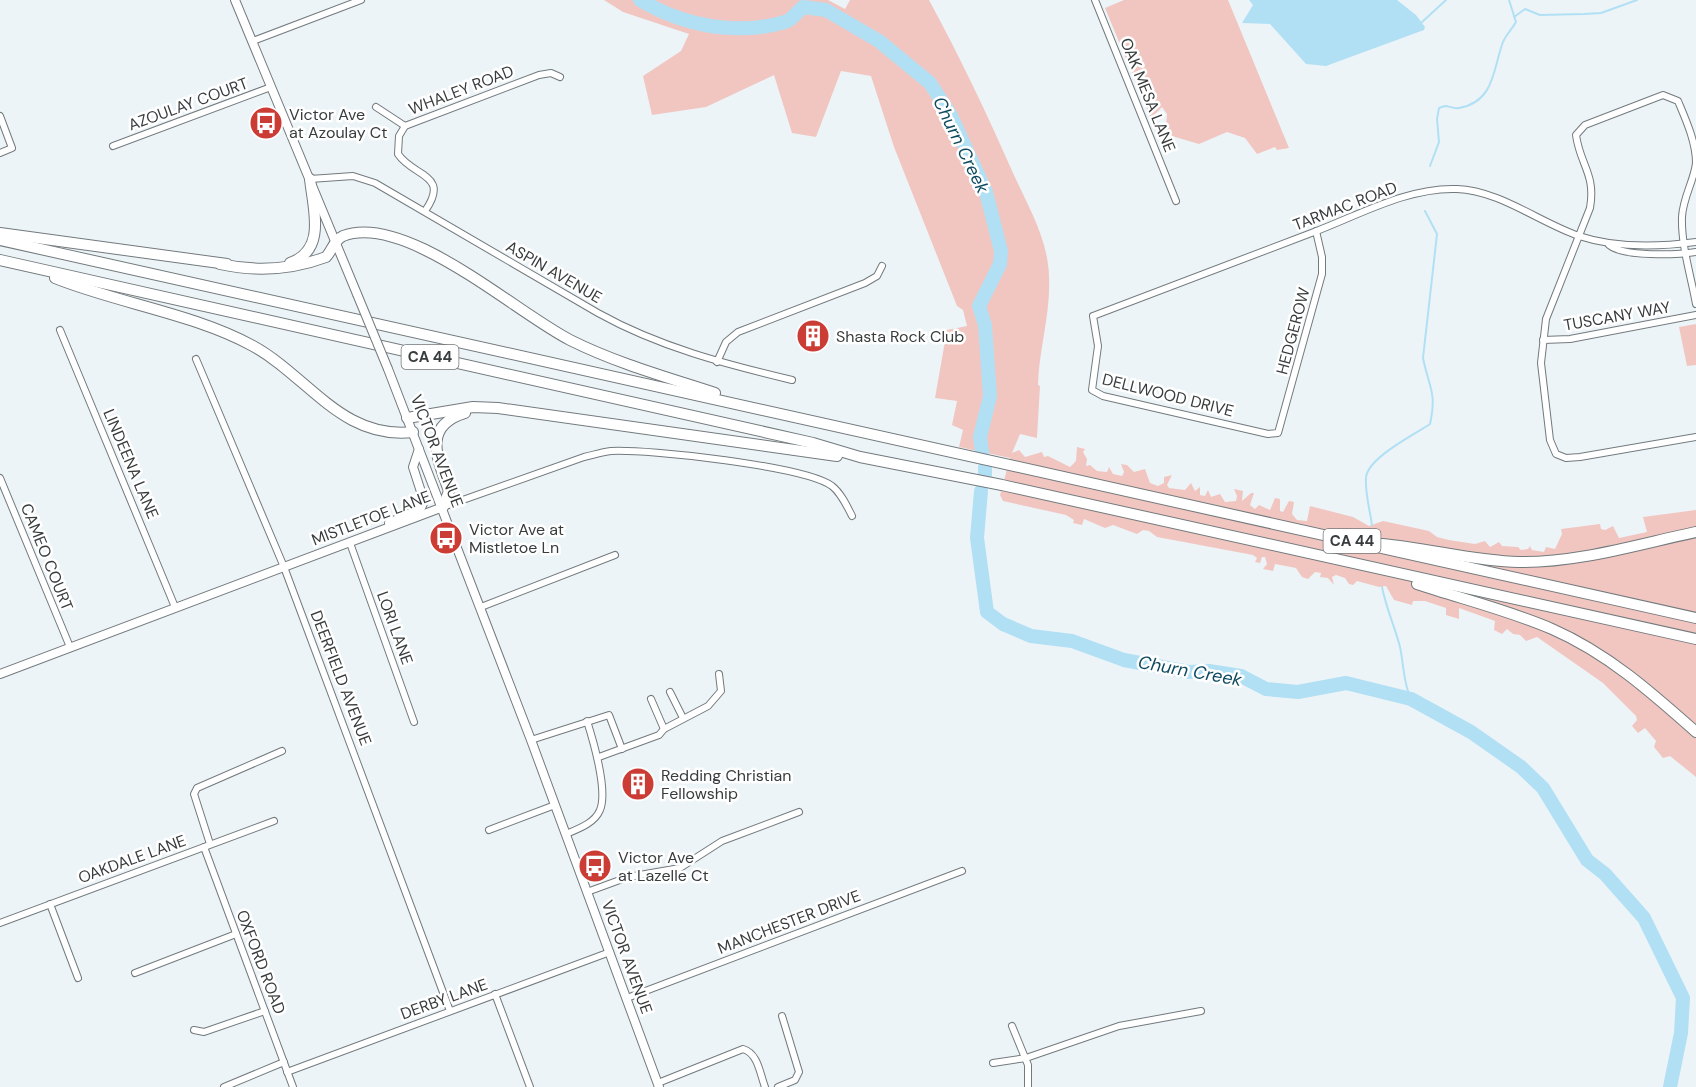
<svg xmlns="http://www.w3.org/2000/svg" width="1696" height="1087" viewBox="0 0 1696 1087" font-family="'DM Sans',sans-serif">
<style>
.green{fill:#f1c6c0}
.water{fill:#b1e0f5}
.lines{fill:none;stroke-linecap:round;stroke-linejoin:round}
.stream{stroke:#b1e0f5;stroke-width:2}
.river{stroke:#b1e0f5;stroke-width:14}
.street-casing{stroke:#737a7d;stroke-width:8}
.secondary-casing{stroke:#737a7d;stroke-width:10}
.highway-casing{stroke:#737a7d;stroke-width:12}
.street{stroke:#fff;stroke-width:6}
.secondary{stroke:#fff;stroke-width:8}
.highway{stroke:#fff;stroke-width:10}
.secondary-bridge-casing{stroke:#737a7d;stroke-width:10;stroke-linecap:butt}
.secondary-bridge{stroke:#fff;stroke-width:8}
.labels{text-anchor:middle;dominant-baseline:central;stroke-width:5;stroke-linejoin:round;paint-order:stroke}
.shield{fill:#fff;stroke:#747677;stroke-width:1.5}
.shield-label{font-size:15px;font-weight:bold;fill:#393c3d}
.street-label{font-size:16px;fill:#393c3d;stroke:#fff}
.poi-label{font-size:16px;fill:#393c3d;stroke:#fff;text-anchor:start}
.water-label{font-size:18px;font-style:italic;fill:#0d4a60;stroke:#fff}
</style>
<rect width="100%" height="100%" fill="#edf4f8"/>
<g class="green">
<path d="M604,0h224l17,9 5,-9h79c31,57 58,114 84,173 15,33 35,66 36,103 2,37 -10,72 -11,109l2,1 -3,52 -17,-4 -8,19 7,-3 6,7 17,-5 2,5 4,-1 22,11 6,-6 1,-14 8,2 -2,3 4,7 -1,7 4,-1 7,6 10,1 2,-5 4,7 9,2 2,-4 -3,-8 6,1 7,7 11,-3 5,14 8,3 6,-3v-6l8,-2 -5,10 2,3 16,2 6,-7 4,8 5,-4v8l5,1 3,-6 3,7 9,-3 5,8 11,-1 1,-5 -3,-7 9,2 -1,10 9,-8h3l-4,12 5,4 4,-4 11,5 5,-12 5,1v12l3,1 6,-11 5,1 -2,12 5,6 10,1 3,-15 43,11 16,9 14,-5 46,10 8,6 12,3 26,4 10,-3 5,6 9,-5 3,4 16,1 3,3 7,-1 2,-3 2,4 12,2 2,-5 9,2 7,-15 -1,-5 39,-5 1,5 4,1 8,-4 6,12 28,-6 -4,-15 53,-7v267l-26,-21 -7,2 -9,-11 2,-6 -11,-13 -7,5 -6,-7 5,-6 -1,-4 -33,-33 -66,-46 -11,4 -6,-6 -7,-1 -6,-5 -5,5 -8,-4 1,-9 -36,-13v11l-13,-4v-7l-21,-7h-12l-1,4 -18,-5 -8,-14 -7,1 -22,-6 -4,4 -4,-1 -4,-6 -9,-3 -4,2 2,8 -6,-7 -8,-1 1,-4 -6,-1 -7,7 -6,-2 -6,-9 -21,-4 -2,7 -10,-2 4,-5 -2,-7h-3l-2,6 -5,-1 2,-4 -4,-3 -96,-18 -8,-6 -6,-1 -6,4 -24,-9 -8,3 -21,-9 -2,6 -9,-2 1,-3 -8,-5 -63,-14 -3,-6 10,-37 -51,-11 4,-17 -11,-5 5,-24 -22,-3 12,-68 20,-4 -4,-16 -6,-4 -63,-159 -23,-71 -30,-5 -25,66 -24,-4 -18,-58 -68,32 -54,8 -9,-39 38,-25 8,-17 -66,-22z"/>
<polygon points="1124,0 1228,0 1289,148 1277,150 1275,147 1257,154 1245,138 1227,132 1199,144 1172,136 1170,132 1165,135 1167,114 1162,107 1155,114 1154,126 1105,8"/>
<polygon points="1696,321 1696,365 1687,366 1679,327 1696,324"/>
</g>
<polygon class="water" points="1249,0 1397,0 1416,15 1425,27 1424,30 1326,66 1306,64 1270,24 1242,23 1253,5"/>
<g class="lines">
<g class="stream">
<polyline points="1514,17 1525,9 1540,15 1584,14 1601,13 1637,0"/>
<polyline points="1421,23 1446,0"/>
<path d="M1430,166l9,-24 -2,-23 2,-11 6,-2c5,0 8,3 14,2 36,-6 34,-40 44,-66 3,-7 9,-13 13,-20l-7,-22"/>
<path d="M1372,525c-2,-14 -7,-32 -6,-47 1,-20 48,-43 64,-54 7,-32 -1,-36 -7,-66l14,-124 -12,-23"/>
<path d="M1382,587c4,21 13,40 18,60 4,18 3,36 11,52"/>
</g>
<g class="river">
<path d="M640,0c44,26 96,36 145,22 7,-2 13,-11 18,-15l23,3 53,31 51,42 20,31 36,78 15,59 -1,13 -21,42 6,19 5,71 -10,41 2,15"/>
<polyline points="985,475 985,467"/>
<polyline points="981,491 977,538 987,612 1003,624 1031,636 1072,641 1124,660 1189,672 1209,671 1241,676 1266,689 1298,692 1346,683 1411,699 1471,732 1521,767 1543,788 1587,860 1605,874 1644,918 1683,998 1681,1033 1670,1087"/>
</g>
<g class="street-casing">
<g id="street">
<polyline points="1095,0 1176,201"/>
<polyline points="253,41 361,0"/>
<polyline points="376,107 405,126"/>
<polyline points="0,116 12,148 0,153"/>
<polyline points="113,146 271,87"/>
<path d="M310,179l43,-3 22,7 223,130c61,34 127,51 194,67"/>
<path d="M425,211c26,-37 -12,-34 -27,-57l1,-18 6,-10 134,-51 12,-2 9,4"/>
<path d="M1316,231l6,26v17l-44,159 -10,1 -165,-38 -11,-6 6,-44 -5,-30c74,-28 148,-56 221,-84 45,-17 94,-45 143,-43 41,1 84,34 122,47 36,12 79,11 117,6"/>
<path d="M1609,245c14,12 68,10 87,7"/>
<path d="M1696,304c-5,-28 -15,-59 -14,-87 1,-20 12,-36 14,-54 0,-21 -10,-43 -18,-62l-15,-6 -78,30 -9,10c4,30 20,39 14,73l-44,111 -5,44 9,77 6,14 10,4 14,-1 116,-20"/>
<polyline points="60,330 175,607"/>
<polyline points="1543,340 1570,339 1696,315"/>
<polyline points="196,359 284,567 450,1011"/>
<polyline points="717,362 726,342 738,332 865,283 877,276 882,266"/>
<polyline points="0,478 70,647"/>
<path d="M443,507l141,-50c9,-2 18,-5 27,-6 37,-2 194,15 221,35 9,7 15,20 20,30"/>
<polyline points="350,543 414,722"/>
<polyline points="481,607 615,555"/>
<polyline points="670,692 683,718"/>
<polyline points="651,699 664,729"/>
<polyline points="531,740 609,715 622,749"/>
<polyline points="599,757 659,735 664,729 708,706 721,691 719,674"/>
<polyline points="489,830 555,805"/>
<path d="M566,834c12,-5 29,-11 34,-24 8,-19 -7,-70 -13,-89"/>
<polyline points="210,844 194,794 197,788 282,751"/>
<polyline points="204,847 293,1087"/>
<polyline points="587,892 628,877 680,868 722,841 799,812"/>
<polyline points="50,904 78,978"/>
<polyline points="0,923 274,821"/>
<polyline points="135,973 236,934"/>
<polyline points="495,994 530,1087"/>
<polyline points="627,998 962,871"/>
<polyline points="1012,1026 1028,1065 1028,1087"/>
<polyline points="194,1030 204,1032 265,1011"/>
<polyline points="993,1063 1026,1058 1119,1026 1201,1011"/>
<polyline points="287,1072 610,952"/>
<path d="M658,1083l85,-34c15,4 17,25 22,38"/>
<polyline points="224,1087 284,1062"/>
<polyline points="778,1087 795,1080 799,1072 782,1016"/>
</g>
</g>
<g class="secondary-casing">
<g id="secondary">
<polyline points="235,0 357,294"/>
<polyline points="388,369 531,740 659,1087"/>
<polyline points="389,523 421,508 424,501 413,467 419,449"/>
<polyline points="0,674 443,507"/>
</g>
</g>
<g class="highway-casing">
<g id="highway">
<polyline points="0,233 227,264"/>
<polyline points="0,240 1696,618"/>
<polyline points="0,260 813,443 860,457 1002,485 1696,639"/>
<path d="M290,263c37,-13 23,-54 20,-84"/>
<path d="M220,264c36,8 71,6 106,-7 6,-6 8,-17 17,-21 62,-24 172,76 227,104 46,23 96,37 145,53"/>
<path d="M55,278c62,25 140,36 198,68 56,31 89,94 160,86"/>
<polyline points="407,418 473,407 498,408 837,456"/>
<path d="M443,507l6,-16c-11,-31 -28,-65 16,-78"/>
<path d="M1382,544c46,4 91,17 137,18 59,1 120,-18 177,-30"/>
<path d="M1417,584c45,15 91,26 135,45 55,24 99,63 144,103"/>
</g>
</g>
<use href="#street" class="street"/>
<use href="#secondary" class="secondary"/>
<use href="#highway" class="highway"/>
<g class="secondary-bridge-casing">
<polyline id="secondary-bridge" points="357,294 388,369"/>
</g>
<use href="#secondary-bridge" class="secondary-bridge"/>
</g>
<defs>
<g id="bus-disc" transform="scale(1.725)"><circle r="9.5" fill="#ca3c34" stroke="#fff"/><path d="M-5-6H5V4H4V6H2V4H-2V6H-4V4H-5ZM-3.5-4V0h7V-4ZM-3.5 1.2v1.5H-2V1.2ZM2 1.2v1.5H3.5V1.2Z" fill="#fff"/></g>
<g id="building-disc" transform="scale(1.725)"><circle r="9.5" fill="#ca3c34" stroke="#fff"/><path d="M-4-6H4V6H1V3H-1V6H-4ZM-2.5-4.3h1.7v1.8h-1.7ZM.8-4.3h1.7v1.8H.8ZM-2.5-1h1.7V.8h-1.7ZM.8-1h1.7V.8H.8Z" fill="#fff"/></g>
</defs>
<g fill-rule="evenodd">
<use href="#bus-disc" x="266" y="123"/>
<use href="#building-disc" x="813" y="336"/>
<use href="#bus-disc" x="446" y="538"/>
<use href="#building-disc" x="638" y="784"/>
<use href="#bus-disc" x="595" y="866"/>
</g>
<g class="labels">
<g class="shield">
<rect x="401.5" y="345" width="57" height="24" rx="4.5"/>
<rect x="1323.5" y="529" width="57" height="24" rx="4.5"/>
</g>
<g class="shield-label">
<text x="430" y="357">CA 44</text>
<text x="1352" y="541">CA 44</text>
</g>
<g class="street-label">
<text transform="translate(461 90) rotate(-21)">WHALEY ROAD</text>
<text transform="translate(1148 95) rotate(68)">OAK MESA LANE</text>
<text transform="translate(188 104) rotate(-20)">AZOULAY COURT</text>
<text transform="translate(1345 206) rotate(-21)">TARMAC ROAD</text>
<text transform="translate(554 272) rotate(30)">ASPIN AVENUE</text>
<text transform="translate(1617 316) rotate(-10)">TUSCANY WAY</text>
<text transform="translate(1293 331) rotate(-75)">HEDGEROW</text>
<text transform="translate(1168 395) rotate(14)">DELLWOOD DRIVE</text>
<text transform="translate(437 451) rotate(69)">VICTOR AVENUE</text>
<text transform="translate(131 464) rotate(67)">LINDEENA LANE</text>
<text transform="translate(371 518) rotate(-21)">MISTLETOE LANE</text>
<text transform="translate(47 557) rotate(68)">CAMEO COURT</text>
<text transform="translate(395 628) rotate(70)">LORI LANE</text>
<text transform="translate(341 678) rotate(69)">DEERFIELD AVENUE</text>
<text transform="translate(132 859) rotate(-20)">OAKDALE LANE</text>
<text transform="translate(789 922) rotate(-21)">MANCHESTER DRIVE</text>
<text transform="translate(627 957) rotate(70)">VICTOR AVENUE</text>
<text transform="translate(261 962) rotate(69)">OXFORD ROAD</text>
<text transform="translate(444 999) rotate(-20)">DERBY LANE</text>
</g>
<g class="poi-label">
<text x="289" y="114">Victor Ave<tspan x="289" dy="18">at Azoulay Ct</tspan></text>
<text x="836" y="336">Shasta Rock Club</text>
<text x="469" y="529">Victor Ave at<tspan x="469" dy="18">Mistletoe Ln</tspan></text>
<text x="661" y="775">Redding Christian<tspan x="661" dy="18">Fellowship</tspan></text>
<text x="618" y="857">Victor Ave<tspan x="618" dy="18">at Lazelle Ct</tspan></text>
</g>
<g class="water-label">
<text transform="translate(961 145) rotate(64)">Churn Creek</text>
<text transform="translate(1190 671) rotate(10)">Churn Creek</text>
</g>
</g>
</svg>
